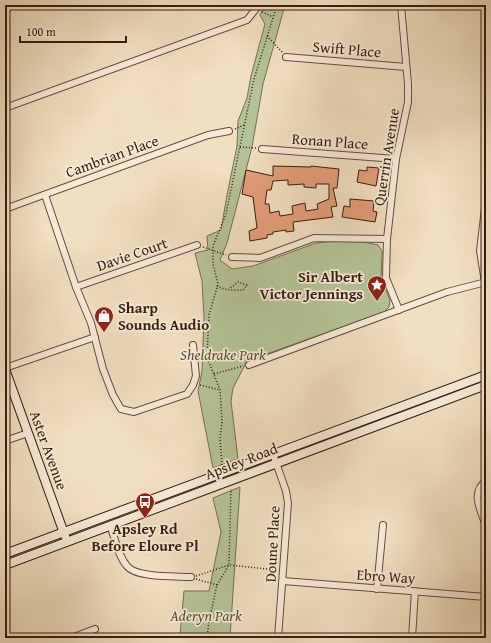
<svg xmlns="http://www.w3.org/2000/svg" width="491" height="643" viewBox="0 0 491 643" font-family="'Gentium Book Plus',serif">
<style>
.green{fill:#b4c397;stroke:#767053}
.building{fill:#e39d79;stroke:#381d0f;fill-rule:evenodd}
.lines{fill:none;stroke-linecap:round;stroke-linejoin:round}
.street-casing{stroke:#664e3c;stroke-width:8}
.secondary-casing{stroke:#381d0f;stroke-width:10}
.path{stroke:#381d0f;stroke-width:1.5;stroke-dasharray:1 2;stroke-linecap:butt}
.street{stroke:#f6ead7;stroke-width:6}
.secondary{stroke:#f6ead7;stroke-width:8}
.labels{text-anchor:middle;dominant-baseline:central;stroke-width:3.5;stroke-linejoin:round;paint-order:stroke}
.street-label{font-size:15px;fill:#381d0f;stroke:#f6ead7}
.poi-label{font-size:15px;font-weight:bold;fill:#381d0f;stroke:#f6ead7;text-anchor:end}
.park-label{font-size:15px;font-style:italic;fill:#5d4f38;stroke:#f6ead7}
</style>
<rect width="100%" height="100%" fill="#f1dfc1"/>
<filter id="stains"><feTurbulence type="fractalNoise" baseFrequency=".005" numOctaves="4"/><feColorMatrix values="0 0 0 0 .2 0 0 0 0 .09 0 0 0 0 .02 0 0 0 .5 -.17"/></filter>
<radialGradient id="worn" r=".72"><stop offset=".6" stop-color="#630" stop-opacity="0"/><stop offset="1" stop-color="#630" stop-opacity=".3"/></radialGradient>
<g class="green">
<polygon points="265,5 285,5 263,84 252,147 227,243 220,260 232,269 253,266 316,243 334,241 364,242 378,245 382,251 381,279 390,300 389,307 384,312 247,361 233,388 231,401 238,459 213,468 198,391 202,371 204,318 202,281 195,253 208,250 207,236 221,230 227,195 237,146 238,121 247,98 251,76 265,24 260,15"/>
<polygon points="240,487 230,638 172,638 180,635 184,591 209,591 221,532 213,498"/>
</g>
<g class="building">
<path d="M273,166l38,1v-1l28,3 -2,19h-4l4,18 -6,1 2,10 -40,5 1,9 -8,1v-2l-13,2v2l-6,1v3l-17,3 -1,-10 8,-3 -4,-31 -11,-3 4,-24 27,6zM288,180v5l16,-1v3l12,1v-4h13v15l-12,5 1,5 -12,2 -1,-8 -13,3 1,8 -13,2 -1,-5 -9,2 -1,-9h-4l2,-14h4l2,-9z"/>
<polygon points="367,167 379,168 376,186 357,182 359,170 367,171"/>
<polygon points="350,199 374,201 373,211 377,212 375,222 342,217 344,206 350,207"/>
</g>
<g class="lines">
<g class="street-casing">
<g id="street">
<polyline points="286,57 406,67"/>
<polyline points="5,108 247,20 259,5"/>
<polyline points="262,149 396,159"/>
<polyline points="45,195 76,287 91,323 103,369 113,395 121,409 134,412 187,394 193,385 196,376 193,345"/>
<polyline points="5,209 208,135 229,131"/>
<polyline points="232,257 260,258 314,238 387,239"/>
<polyline points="485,282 480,251 486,199"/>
<polyline points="76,287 197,245"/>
<polyline points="399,310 386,278 387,239 396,159 408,102 408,84 401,5"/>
<polyline points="249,365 447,292 486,282"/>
<polyline points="5,368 95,337"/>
<polyline points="5,441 28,433"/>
<polyline points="273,454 286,491 288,503 278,638"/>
<path d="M486,481c-16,12 -5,29 0,45"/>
<path d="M110,525c5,13 8,31 17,41 9,12 49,10 64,11"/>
<polyline points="283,581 486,597"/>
<polyline points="377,589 383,525"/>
<polyline points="71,638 95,629"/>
<polyline points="412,638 415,591"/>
</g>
</g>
<g class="secondary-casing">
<g id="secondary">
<polyline points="5,369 65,536"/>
<polyline points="5,554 486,375"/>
<polyline points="5,565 486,385"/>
</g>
</g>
<g class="path">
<polyline points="262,12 273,17"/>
<polyline points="267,36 283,53"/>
<polyline points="235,129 244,125"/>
<polyline points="240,147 256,148"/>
<polyline points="203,247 226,255"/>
<path d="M217,286c7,4 18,5 26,4l4,-5 -9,-3 -9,7"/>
<polyline points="214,374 243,366"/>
<polyline points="200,385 220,390"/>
<polyline points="222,465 220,439 222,422 220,390 207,357 209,315 218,284 213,264 213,246 226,214 254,79 277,5"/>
<polyline points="196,576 229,565 277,570"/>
<polyline points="196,579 217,585"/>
<polyline points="207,638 209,621 217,585 229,565 231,489"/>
</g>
<use href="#street" class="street"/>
<use href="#secondary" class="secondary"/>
</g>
<defs>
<g id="sight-pin" transform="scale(1)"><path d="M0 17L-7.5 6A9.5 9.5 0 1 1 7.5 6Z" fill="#8f2418" stroke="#f6ead7"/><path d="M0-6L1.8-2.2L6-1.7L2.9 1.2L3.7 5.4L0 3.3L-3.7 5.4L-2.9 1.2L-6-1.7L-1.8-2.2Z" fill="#fff"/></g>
<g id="shop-pin" transform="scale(1)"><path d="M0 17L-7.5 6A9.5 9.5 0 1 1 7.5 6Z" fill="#8f2418" stroke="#f6ead7"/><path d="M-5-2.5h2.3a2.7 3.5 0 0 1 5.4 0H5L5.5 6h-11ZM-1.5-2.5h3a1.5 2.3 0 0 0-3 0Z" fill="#fff"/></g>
<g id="bus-pin" transform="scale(1)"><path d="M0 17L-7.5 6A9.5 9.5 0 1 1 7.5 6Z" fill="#8f2418" stroke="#f6ead7"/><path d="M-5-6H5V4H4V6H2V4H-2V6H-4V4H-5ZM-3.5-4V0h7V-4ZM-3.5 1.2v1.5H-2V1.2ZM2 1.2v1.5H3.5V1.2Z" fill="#fff"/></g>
</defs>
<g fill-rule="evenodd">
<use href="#sight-pin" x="377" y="285"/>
<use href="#shop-pin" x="104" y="316"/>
<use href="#bus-pin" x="145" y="502"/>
</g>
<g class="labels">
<g class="street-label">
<text transform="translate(347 49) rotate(5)">Swift Place</text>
<text transform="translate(330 141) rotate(4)">Ronan Place</text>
<text transform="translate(112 156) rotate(-20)">Cambrian Place</text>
<text transform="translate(386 157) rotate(-81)">Querrin Avenue</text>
<text transform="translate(132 254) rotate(-19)">Davie Court</text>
<text transform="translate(49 450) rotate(70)">Aster Avenue</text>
<text transform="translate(241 461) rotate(-21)">Apsley Road</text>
<text transform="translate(272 544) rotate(-87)">Doune Place</text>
<text transform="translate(386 576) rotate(4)">Ebro Way</text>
</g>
<g class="poi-label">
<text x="363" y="276">Sir Albert<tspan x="363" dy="17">Victor Jennings</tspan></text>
<text x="118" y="307" text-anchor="start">Sharp<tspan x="118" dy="17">Sounds Audio</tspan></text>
<text x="145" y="528" text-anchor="middle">Apsley Rd<tspan x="145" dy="17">Before Eloure Pl</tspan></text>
</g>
<g class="park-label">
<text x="223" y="354">Sheldrake Park</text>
<text x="206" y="615">Aderyn Park</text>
</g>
</g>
<rect width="491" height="643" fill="none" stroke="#f1dfc1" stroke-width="20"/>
<rect x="6" y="6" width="479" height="631" fill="none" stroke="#381d0f" stroke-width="2"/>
<rect x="10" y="10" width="471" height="623" fill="none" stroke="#381d0f"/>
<path d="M20 36v6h106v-6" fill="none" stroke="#381d0f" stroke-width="2"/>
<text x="26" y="36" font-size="12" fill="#381d0f" stroke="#f6ead7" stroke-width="3" paint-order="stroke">100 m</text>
<rect width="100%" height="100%" filter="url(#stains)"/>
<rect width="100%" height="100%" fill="url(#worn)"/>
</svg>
